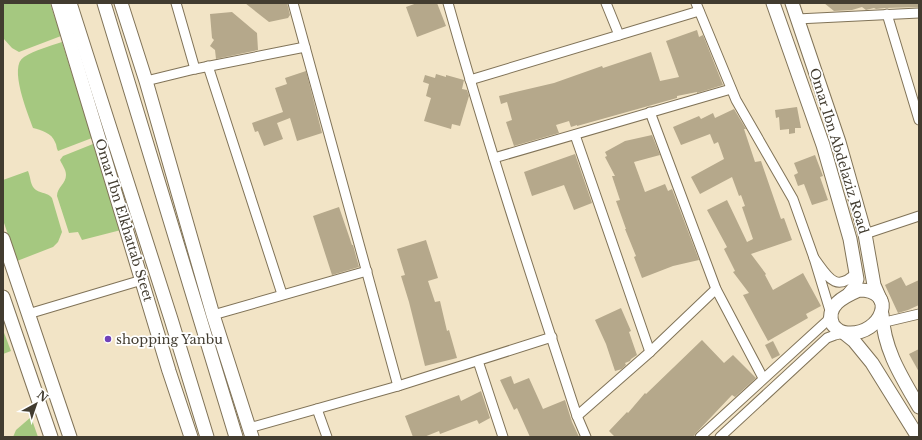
<svg xmlns="http://www.w3.org/2000/svg" width="922" height="440" viewBox="0 0 922 440" font-family="'Libre Baskerville',serif">
<style>
.green{fill:#a5c880}
.building{fill:#b5a88b}
.lines{fill:none;stroke-linecap:round;stroke-linejoin:round}
.minor-casing{stroke:#807358;stroke-width:11}
.secondary-casing{stroke:#807358;stroke-width:15}
.minor{stroke:#fff;stroke-width:9}
.secondary{stroke:#fff;stroke-width:13}
.poi-dot{fill:#7041b9;stroke:#fff;stroke-width:1.5}
.labels{text-anchor:middle;dominant-baseline:central;stroke-width:3.5;stroke-linejoin:round;paint-order:stroke}
.street-label{font-size:13px;fill:#423c30;stroke:#fff}
.poi-label{font-size:13px;fill:#423c30;stroke:#fff;text-anchor:start}
</style>
<rect width="100%" height="100%" fill="#f2e4c6"/>
<g class="green">
<polygon points="3,3 50,3 61,36 19,52 12,48 3,38"/>
<path d="M62,42l30,96 -34,13c-2,-3 -1,-6 -3,-9 -3,-9 -14,-12 -22,-14 -5,-14 -25,-62 -9,-71 11,-7 26,-11 38,-15z"/>
<path d="M93,144l28,86 -39,10 -4,-8 -9,1 -12,-37c0,-9 9,-12 9,-21 0,-6 -4,-10 -6,-15l3,-4z"/>
<path d="M28,171c3,7 2,15 8,19 6,4 11,2 16,8l10,34 -4,10 -5,5 -36,14 -14,-41v-40z"/>
<polygon points="3,330 11,351 3,354"/>
<polygon points="31,417 38,437 13,437 16,430"/>
</g>
<g class="building">
<polygon points="245,3 287,3 290,15 288,18 269,22"/>
<polygon points="417,3 437,3 446,26 417,37 406,7"/>
<polygon points="824,3 919,3 919,7 885,8 876,9 874,8 866,10 862,7 852,10 834,11"/>
<polygon points="232,12 257,33 258,50 216,59 215,50 210,46 214,40 212,38 210,14"/>
<polygon points="697,30 699,37 703,35 723,85 697,93 697,92 677,96 677,98 577,126 577,125 571,127 569,121 556,125 559,133 514,146 506,122 512,120 507,102 501,104 499,96 554,83 602,66 603,68 651,52 660,81 679,77 666,41"/>
<polygon points="306,71 322,133 297,141 290,118 277,123 283,139 264,146 258,131 255,132 252,123 283,112 275,88 287,84 285,78"/>
<polygon points="436,74 446,77 446,75 464,80 462,89 467,90 469,96 460,126 452,124 451,129 424,121 431,98 426,96 429,84 423,82 425,75 435,78"/>
<polygon points="797,107 801,128 795,128 795,133 789,134 789,129 780,130 779,117 776,118 775,110"/>
<polygon points="734,109 746,129 744,129 755,162 761,161 781,219 784,218 792,240 751,254 766,274 765,275 773,290 803,273 821,306 806,314 808,318 768,341 743,295 749,293 733,272 735,271 724,249 727,247 707,210 727,200 747,242 753,239 742,207 745,206 741,195 739,196 732,177 700,194 691,177 724,159 718,142 714,144 710,134 681,145 673,127 699,116 701,119 713,113 715,118"/>
<polygon points="652,135 660,155 634,162 645,192 665,184 668,191 672,189 699,260 673,266 642,278 634,257 636,256 625,229 626,229 616,201 620,200 612,176 615,176 605,157 607,156 605,152 625,141"/>
<polygon points="575,154 592,203 574,210 564,185 532,196 524,172"/>
<polygon points="815,155 823,176 820,177 828,200 812,205 804,184 798,186 794,175 798,173 794,163"/>
<polygon points="339,207 352,245 353,245 359,267 332,275 313,216"/>
<polygon points="426,240 438,278 428,281 435,302 440,301 447,331 449,330 457,358 425,366 409,302 401,276 405,275 397,249"/>
<polygon points="901,277 906,286 919,280 919,305 908,310 898,313 885,285"/>
<polygon points="621,308 631,331 629,332 637,355 631,359 630,361 625,363 626,365 622,369 615,371 606,344 595,320"/>
<polygon points="702,340 724,363 733,355 756,378 735,397 732,395 696,433 693,437 615,437 609,431 627,412 628,413 645,393 646,394"/>
<polygon points="773,341 780,355 772,359 765,345"/>
<polygon points="919,349 919,372 909,354"/>
<polygon points="511,376 514,384 529,378 543,409 565,400 572,422 579,437 530,437 517,408 514,410 500,380"/>
<polygon points="481,391 490,418 479,424 477,420 440,434 439,431 424,437 413,437 405,416 459,395 461,401"/>
</g>
<g class="lines">
<g class="minor-casing">
<g id="minor">
<polyline points="176,3 195,69"/>
<polyline points="293,3 398,386"/>
<path d="M448,3c39,139 84,276 129,413l9,21"/>
<polyline points="606,3 619,35"/>
<polyline points="696,3 736,100 793,199 814,258"/>
<polyline points="887,14 919,120"/>
<polyline points="797,19 919,13"/>
<polyline points="208,66 282,294"/>
<polyline points="470,80 699,11"/>
<polyline points="146,81 195,69 305,47"/>
<polyline points="650,112 716,289 763,378"/>
<polyline points="575,135 650,352"/>
<polyline points="494,158 731,89"/>
<polyline points="865,234 919,216"/>
<polyline points="28,314 142,280"/>
<polyline points="213,315 367,271"/>
<polyline points="881,323 919,314"/>
<polyline points="478,361 503,437"/>
<polyline points="317,409 327,437"/>
<polyline points="577,416 650,352 716,289"/>
<polyline points="249,428 398,386 552,337"/>
<path d="M700,437l127,-116 4,-7 -17,-56c13,17 21,36 42,15"/>
<polyline points="720,437 827,338 835,335 844,333"/>
</g>
</g>
<g class="secondary-casing">
<g id="secondary">
<polyline points="58,3 169,371 191,437"/>
<polyline points="70,3 171,319 207,437"/>
<polyline points="104,3 236,437"/>
<polyline points="121,3 146,81 213,315 252,437"/>
<polyline points="773,3 823,145 850,239 857,279 854,288 849,294"/>
<polyline points="792,3 839,142 865,234 874,285 881,301"/>
<polyline points="3,239 70,437"/>
<path d="M859,290c40,0 23,45 -11,43 -7,0 -11,-3 -15,-8 -9,-19 12,-29 26,-35z"/>
<polyline points="3,297 51,437"/>
<path d="M882,314c2,36 19,62 37,93"/>
<polyline points="844,333 854,341 872,363 918,437"/>
</g>
</g>
<use href="#minor" class="minor"/>
<use href="#secondary" class="secondary"/>
</g>
<circle class="poi-dot" cx="108" cy="339" r="4"/>
<g class="labels">
<g class="street-label">
<text transform="translate(839 151) rotate(73)">Omar Ibn Abdelaziz Road</text>
<text transform="translate(124 220) rotate(73)">Omar Ibn Elkhattab Steet</text>
</g>
<g class="poi-label">
<text x="116" y="339">shopping Yanbu</text>
</g>
</g>
<rect width="922" height="440" fill="none" stroke="#423c30" stroke-width="8"/>
<g transform="translate(36 404) rotate(40)" stroke="#ffffff" stroke-width="3" paint-order="stroke">
<path d="M0-3L7 15L0 10L-7 15Z" fill="#423c30"/>
<text y="-6" font-size="11" font-weight="bold" text-anchor="middle" fill="#423c30">N</text>
</g>
</svg>
